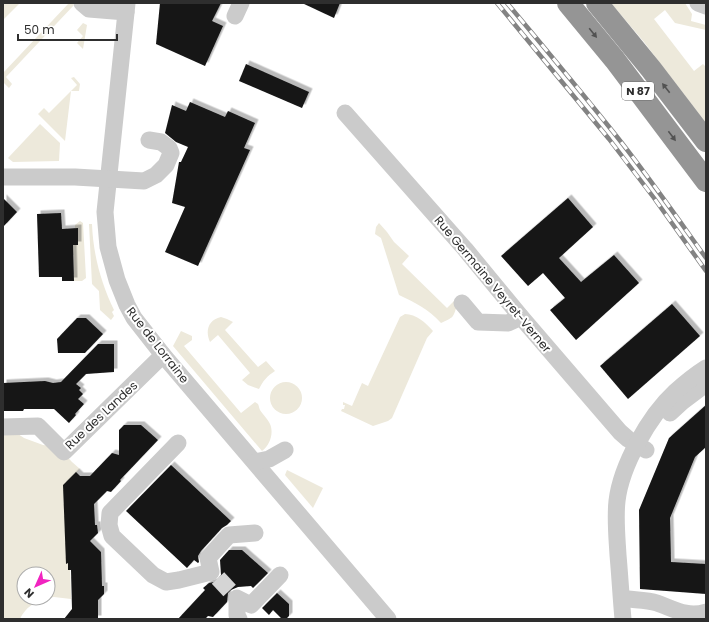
<svg xmlns="http://www.w3.org/2000/svg" width="709" height="622" viewBox="0 0 709 622" font-family="Poppins,sans-serif">
<style>
.green{fill:#ede9db}
.building{fill:#151515;filter:url(#shadow)}
.lines{fill:none;stroke-linecap:round;stroke-linejoin:round}
.minor-tunnel{stroke:#d5d5d5;stroke-width:17;stroke-dasharray:17 8;stroke-linecap:butt}
.minor{stroke:#cbcbcb;stroke-width:17}
.highway{stroke:#959595;stroke-width:22}
.rail-casing{stroke:#838383;stroke-width:4.5}
.rail{stroke:#fff;stroke-width:3;stroke-dasharray:9;stroke-linecap:butt}
.oneway{fill:#525252}
.labels{text-anchor:middle;dominant-baseline:central;stroke-width:4;stroke-linejoin:round;paint-order:stroke}
.shield{fill:#fff;stroke:#6d6d6d;stroke-width:1}
.shield-label{font-size:11px;font-weight:bold;fill:#2e2e2e}
.street-label{font-size:12px;fill:#2e2e2e;stroke:#fff}
</style>
<defs>
<filter id="shadow"><feDropShadow dx="3.5" dy="-3.5" stdDeviation="0" flood-color="#0004"/></filter>
</defs>
<rect width="100%" height="100%" fill="#fff"/>
<g class="green">
<polygon points="3,3 20,3 3,20"/>
<polygon points="69,3 72,3 74,5 6,77 12,84 9,88 3,82 3,73"/>
<polygon points="611,3 685,3 692,14 691,21 706,25 706,30 675,23 665,10 654,19 694,71 703,64 706,67 706,123 644,42"/>
<polygon points="83,23 87,25 83,49 77,43 83,36 77,30"/>
<polygon points="74,77 80,84 79,91 71,91 65,141 38,114 44,108 49,113 77,85 71,78"/>
<polygon points="40,124 60,143 59,161 13,162 8,158"/>
<polygon points="80,221 83,223 86,278 82,281 71,281 73,280 74,278 73,245 78,245 78,228 75,228 75,225"/>
<path d="M379,223l8,9 7,10 15,14 -7,8 45,44 7,-7 3,4c-4,13 -3,12 -16,18 -13,-14 -25,-20 -42,-28l-18,-57 -6,-4 1,-7z"/>
<path d="M89,224h3c1,30 9,59 22,86l-2,2 2,4 -3,4 -11,-10 -1,-19 -7,-7z"/>
<path d="M405,314c11,0 21,9 28,17l-6,7 -35,80 -4,3 -15,5 -32,-15 1,-2h2l1,-4h-2v-3l9,4 10,-23 6,3 32,-69z"/>
<path d="M221,317l6,2 6,3 -8,8 33,37 8,-6 9,10c-8,5 -12,10 -16,18l-11,-4 -6,-5 8,-7 -32,-38 -8,7c-5,-11 -2,-22 11,-25z"/>
<path d="M181,331l11,5v4l-8,6 57,67 14,-11 3,2c1,2 1,4 2,6 3,5 8,9 10,14 4,9 0,21 -8,27l-89,-105z"/>
<circle cx="286" cy="398" r="16"/>
<path d="M18,434l6,4 19,7 15,2 14,15 8,7 -7,8 -3,89 1,31v2l-17,-2 -6,1v-24h-24v24h22c-12,4 -21,10 -26,21h-17v-184z"/>
<polygon points="287,470 323,488 313,508 285,475"/>
</g>
<g class="building">
<polygon points="160,3 221,3 212,21 223,26 205,66 156,44"/>
<polygon points="302,3 340,3 334,18"/>
<polygon points="246,64 309,92 302,108 239,81"/>
<polygon points="190,102 225,117 228,111 255,123 244,148 250,150 198,266 165,252 185,207 172,203 179,162 181,162 188,147 176,142 165,133 172,105 186,111"/>
<polygon points="3,198 17,212 3,227"/>
<polygon points="568,198 593,227 559,258 581,282 614,255 639,283 576,340 550,310 565,298 543,273 528,286 501,256"/>
<polygon points="61,213 62,229 78,228 78,245 73,245 74,281 62,281 62,277 39,277 37,214"/>
<polygon points="672,304 700,336 628,399 600,366"/>
<polygon points="77,318 86,318 103,334 85,353 58,353 57,339"/>
<polygon points="98,344 114,344 114,372 86,374 76,384 81,388 79,390 83,394 78,399 84,404 75,414 76,415 69,423 54,409 24,409 23,411 3,411 3,383 45,381 53,383 61,382"/>
<polygon points="706,405 706,447 695,457 670,518 671,562 706,564 706,594 640,589 639,510 669,438"/>
<polygon points="124,425 141,425 158,440 120,480 121,481 111,492 107,491 94,504 95,525 97,525 98,533 90,541 101,552 102,586 104,586 104,594 98,600 98,619 64,619 72,609 71,570 68,570 68,563 66,564 63,485 76,472 80,476 90,476 112,453 119,455 119,430"/>
<polygon points="171,465 231,521 227,525 222,528 201,551 198,556 199,562 198,563 194,560 187,568 126,511"/>
<polygon points="229,550 242,550 268,573 253,588 251,586 238,587 231,590 228,593 227,602 213,617 208,616 205,619 178,619 205,590 203,588 209,583 214,582 218,579 221,575 220,560"/>
<polygon points="277,593 289,604 289,616 286,619 282,619 273,610 269,615 262,608"/>
</g>
<g class="lines">
<polyline class="minor-tunnel" points="218,578 232,593"/>
<g class="minor">
<polyline points="82,3 89,9 126,12"/>
<polyline points="127,3 105,212 108,247 117,280 127,305 134,318 163,355 388,619"/>
<polyline points="698,3 706,6"/>
<polyline points="235,16 241,3"/>
<polyline points="345,113 465,249 521,317 620,432 628,439 646,450"/>
<polyline points="3,177 75,177 144,181 156,175 166,165 171,153 169,148 161,142 149,140"/>
<polyline points="462,303 478,322 508,323 521,317"/>
<polyline points="670,413 682,402 706,384"/>
<polyline points="3,427 38,426 64,452 163,355"/>
<polyline points="178,443 110,513 109,525 112,536 153,575 166,582 179,580 211,572 208,558 229,535 255,533"/>
<polyline points="255,462 269,459 285,450"/>
<path d="M628,599c9,1 20,1 29,4 17,6 30,15 49,9"/>
<polyline points="239,619 237,615 237,598 251,605 280,575"/>
<path d="M623,619c-2,-21 -3,-42 -5,-64 -1,-18 -3,-36 -1,-54 4,-35 32,-85 58,-109 9,-8 20,-17 31,-24"/>
</g>
<g class="highway">
<polyline points="568,3 615,60 706,181"/>
<polyline points="597,3 651,69 706,141"/>
</g>
<g class="rail-casing">
<g id="rail">
<polyline points="497,3 609,139 654,198 706,271"/>
<path d="M507,3c36,43 72,86 107,130 32,40 62,83 92,125"/>
</g>
</g>
<use href="#rail" class="rail"/>
</g>
<defs><path id="oneway-solid" d="M-6-.8H1V-3.2L6.5 0L1 3.2V.8H-6Z"/></defs>
<g class="oneway">
<use href="#oneway-solid" transform="translate(593 33) rotate(51)"/>
<use href="#oneway-solid" transform="translate(666 88) rotate(-128)"/>
<use href="#oneway-solid" transform="translate(672 136) rotate(53)"/>
</g>
<g class="labels">
<rect class="shield" x="622" y="82" width="32" height="18" rx="3"/>
<g class="shield-label">
<text x="638" y="91">N 87</text>
</g>
<g class="street-label">
<text transform="translate(493 284) rotate(50)">Rue Germaine Veyret-Verner</text>
<text transform="translate(158 345) rotate(52)">Rue de Lorraine</text>
<text transform="translate(101 415) rotate(-43)">Rue des Landes</text>
</g>
</g>
<rect width="709" height="622" fill="none" stroke="#2e2e2e" stroke-width="8"/>
<g transform="translate(36 586) rotate(225)"><circle r="19" fill="#ffffff" stroke="#ababab"/>
<path d="M0-3L7 15L0 10L-7 15Z" fill="#f124c0"/>
<text y="-6" font-size="11" font-weight="bold" text-anchor="middle" fill="#2e2e2e">N</text>
</g>
<path d="M18 34v6h99v-6" fill="none" stroke="#2e2e2e" stroke-width="2"/>
<text x="24" y="34" font-size="12" fill="#2e2e2e" stroke="#ffffff" stroke-width="3" paint-order="stroke">50 m</text>
</svg>
